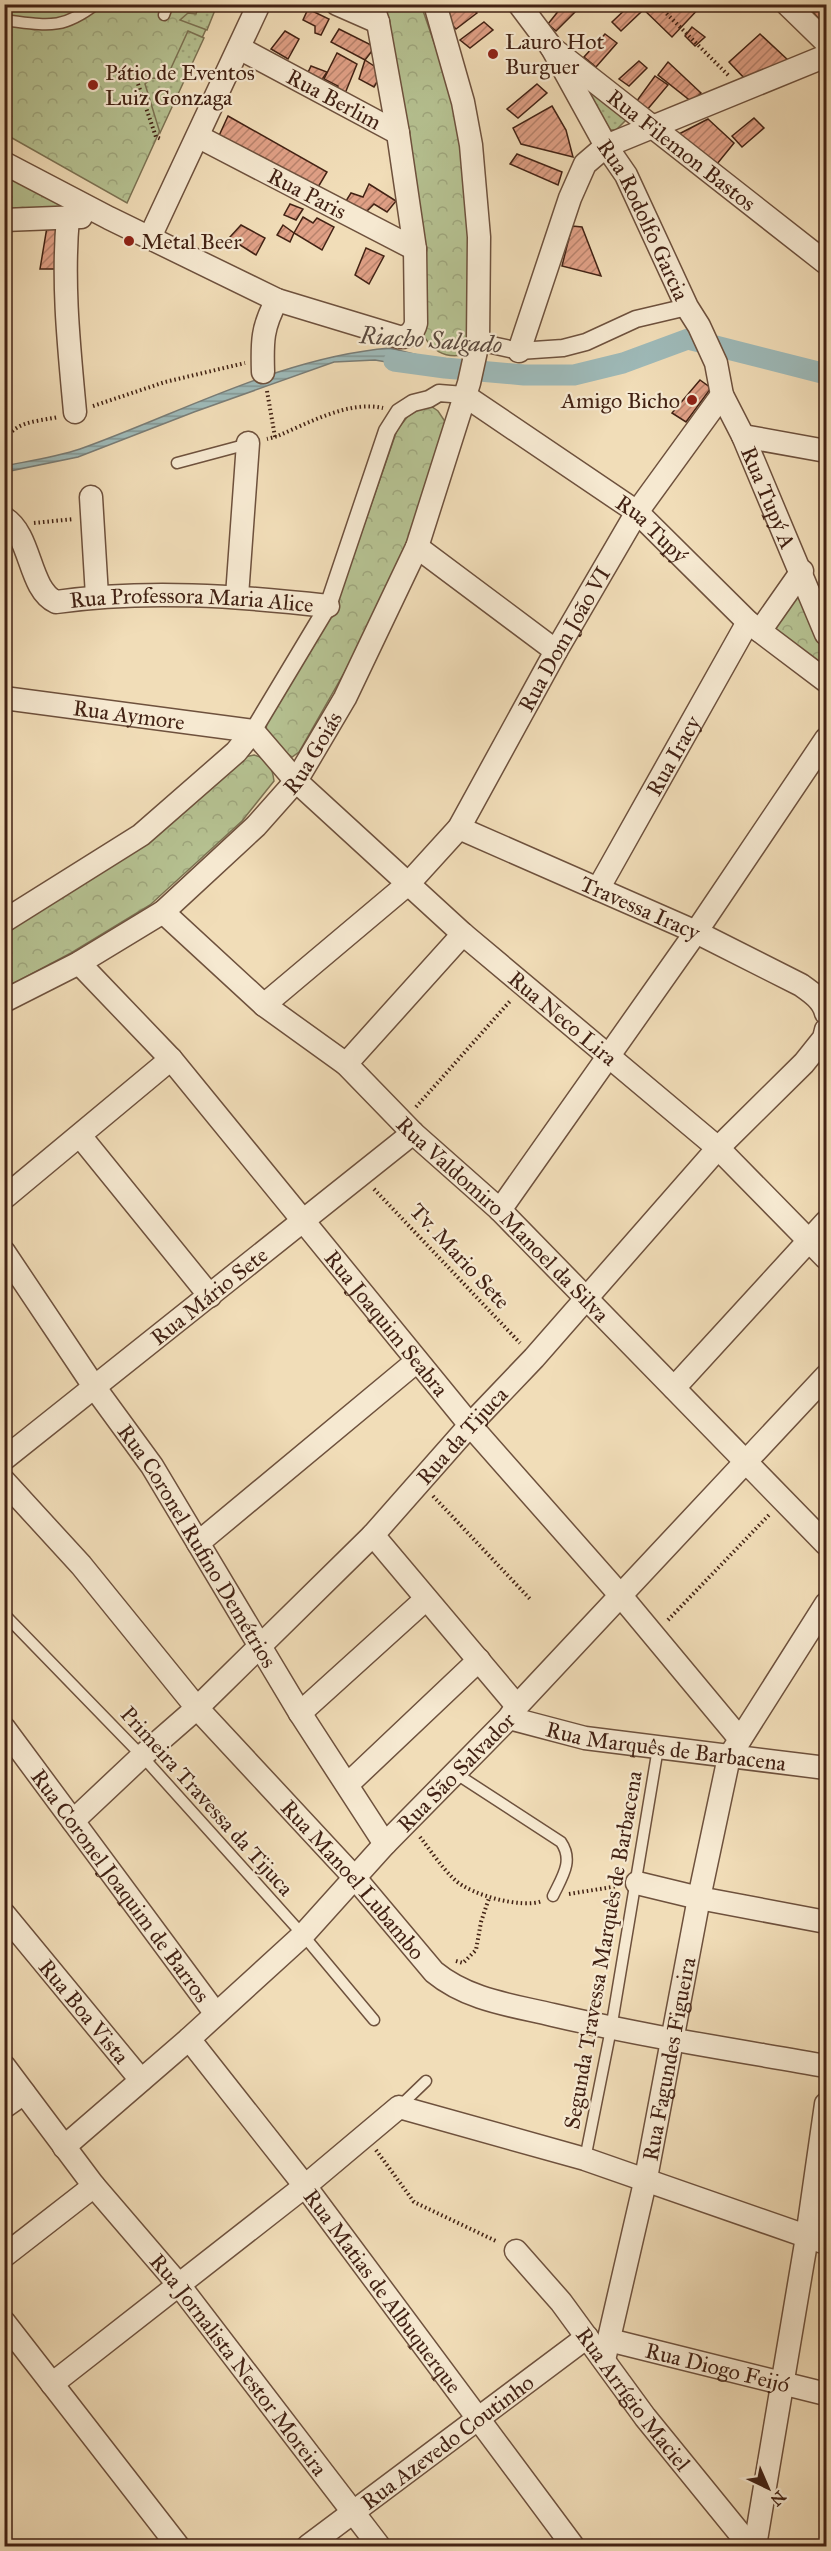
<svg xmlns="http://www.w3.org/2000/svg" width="831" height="2551" viewBox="0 0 831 2551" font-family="'IM FELL Great Primer',serif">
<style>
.park{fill:url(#park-crowns);stroke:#7c7253;stroke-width:1.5}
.garden{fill:url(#garden-dots);stroke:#7c7253;stroke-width:1.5}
.water{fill:url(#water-rules);stroke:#797d77;stroke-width:1.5}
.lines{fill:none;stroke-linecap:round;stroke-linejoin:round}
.canal{stroke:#9ebab9;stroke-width:21}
.building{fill:url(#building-hatch);stroke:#422214;stroke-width:1.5}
.service-casing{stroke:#6e513d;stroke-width:13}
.pedestrian-casing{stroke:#6e513d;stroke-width:19}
.minor-casing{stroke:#6e513d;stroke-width:25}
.path{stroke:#422214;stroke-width:4;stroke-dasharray:1.5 3;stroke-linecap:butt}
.service{stroke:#f6e9d1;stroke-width:10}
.pedestrian{stroke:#f6e9d1;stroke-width:16}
.minor{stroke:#f6e9d1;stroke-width:22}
.poi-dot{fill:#8f2418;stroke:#f6e9d1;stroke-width:2}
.labels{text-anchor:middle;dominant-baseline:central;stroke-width:4.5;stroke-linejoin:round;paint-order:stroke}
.poi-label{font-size:22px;fill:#422214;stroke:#f6e9d1;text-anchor:start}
.street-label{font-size:22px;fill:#422214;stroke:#f6e9d1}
.water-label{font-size:24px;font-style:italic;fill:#59483d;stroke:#f6e9d1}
</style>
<defs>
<pattern id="park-crowns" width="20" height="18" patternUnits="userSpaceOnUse" patternTransform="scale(1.5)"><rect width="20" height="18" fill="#b6c292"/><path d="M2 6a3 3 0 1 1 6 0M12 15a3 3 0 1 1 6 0" fill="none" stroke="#9ea67d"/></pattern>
<pattern id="garden-dots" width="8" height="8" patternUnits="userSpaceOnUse" patternTransform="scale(1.5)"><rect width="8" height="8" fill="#b6c292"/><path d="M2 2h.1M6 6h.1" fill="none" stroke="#9ea67d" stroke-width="1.8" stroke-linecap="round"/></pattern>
<pattern id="water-rules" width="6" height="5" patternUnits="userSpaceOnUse" patternTransform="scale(1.5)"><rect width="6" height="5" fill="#9ebab9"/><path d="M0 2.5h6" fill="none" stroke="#829795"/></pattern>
<pattern id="building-hatch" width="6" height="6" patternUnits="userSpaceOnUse" patternTransform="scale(1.5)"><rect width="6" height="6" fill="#e0a086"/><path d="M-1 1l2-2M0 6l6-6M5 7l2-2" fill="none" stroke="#b7826c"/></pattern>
</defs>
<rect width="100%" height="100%" fill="#f1ddb8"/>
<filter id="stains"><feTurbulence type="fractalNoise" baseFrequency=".00333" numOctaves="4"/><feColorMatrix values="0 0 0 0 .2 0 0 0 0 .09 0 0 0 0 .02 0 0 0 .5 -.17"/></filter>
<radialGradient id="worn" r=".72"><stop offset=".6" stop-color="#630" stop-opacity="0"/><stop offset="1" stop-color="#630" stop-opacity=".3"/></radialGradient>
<g class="park">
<polygon points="5,5 217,5 127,203 5,134"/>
<path d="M382,5h39l34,98 17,136 -5,115c-23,6 -37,-4 -47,-25z"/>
<polygon points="5,169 62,205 57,208 5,212"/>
<polygon points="428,404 438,411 450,429 446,446 381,608 299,752 292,757 282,751 266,731 267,720 337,603 397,430 408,416"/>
<polygon points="802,571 826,634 826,681 760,631"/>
<path d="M254,755c15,4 18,11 20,26l-32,40 -92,84 -79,48 -66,35v-56l235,-174z"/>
</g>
<g class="garden">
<polygon points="199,5 217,5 207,30 180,20 188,13 196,14"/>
<polygon points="188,31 204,38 160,133 145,84 151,78 166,79"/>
<polygon points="583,84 626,120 616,130 610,130"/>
</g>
<path class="water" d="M390,348l32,8 -2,12 -45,-8 -41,2 -140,50 -116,45 -73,15 -1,-6c25,-5 52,-9 76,-17 101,-36 202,-92 310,-101z"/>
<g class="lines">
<polyline class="canal" points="394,361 445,368 524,375 574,375 623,363 688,339 826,374"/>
</g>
<g class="building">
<polygon points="457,4 468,4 477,13 456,29 442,15"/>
<polygon points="564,4 570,4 577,10 556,31 548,24"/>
<polygon points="631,4 641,12 621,31 612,22"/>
<polygon points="638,4 703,4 672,37"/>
<polygon points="806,4 826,4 826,27"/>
<polygon points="308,9 329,19 321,35 315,33 315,26 303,20"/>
<polygon points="484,22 493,30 470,48 460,40"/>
<polygon points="692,27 705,37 695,46 685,36"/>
<polygon points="339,29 375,47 365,60 331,42"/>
<polygon points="285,31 299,39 288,59 271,49"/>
<polygon points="605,34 617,43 596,67 584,57"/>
<polygon points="760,34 788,60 747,81 729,62"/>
<polygon points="337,53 357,64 344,96 336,91 338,86 324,79"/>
<polygon points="365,60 383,72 374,87 359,79"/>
<polygon points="639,61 647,68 629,86 619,79"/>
<polygon points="668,62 701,93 692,102 658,75"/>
<polygon points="311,66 327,72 319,84 305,79"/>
<polygon points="655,76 668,85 647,110 636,102"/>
<polygon points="537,84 547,93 518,118 507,109"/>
<polygon points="552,106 566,130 573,157 521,144 513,128"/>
<polygon points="228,116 327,172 317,189 218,138"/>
<polygon points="754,118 764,128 742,147 732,136"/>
<polygon points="708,119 734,143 717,164 679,134"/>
<polygon points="517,154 562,172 558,185 510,164"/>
<polygon points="369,184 396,201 387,212 374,204 365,213 346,201 351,193 363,197"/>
<polygon points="290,204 303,209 296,220 284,215"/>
<polygon points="303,217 313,223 317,218 334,227 322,250 294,233"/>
<polygon points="48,221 62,221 55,269 40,269"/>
<polygon points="241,225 265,238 256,255 229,238"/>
<polygon points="283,225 294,233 290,242 277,235"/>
<polygon points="572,226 582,227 601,276 562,266"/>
<polygon points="366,248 384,256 369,284 355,275"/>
<polygon points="700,380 711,388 686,422 672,413"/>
</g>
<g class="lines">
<g class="service-casing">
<g id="service">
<polyline points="164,15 168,4"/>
<path d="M4,20c42,5 57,11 92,-16"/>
<polyline points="177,463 248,444"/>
<polyline points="4,1070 5,1070"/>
<polyline points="4,1614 142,1756 303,1935 374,2020"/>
<path d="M455,1773l106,69c13,19 1,35 -8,54"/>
<polyline points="399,2107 426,2081"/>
<polyline points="585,2159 611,2029 658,1748"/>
</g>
</g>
<g class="pedestrian-casing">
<g id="pedestrian">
<polyline points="478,342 519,351 563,348 586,342 636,319 687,307"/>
<polyline points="253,731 328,606 387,431 399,412 413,403 429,399 439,393 464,395"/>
</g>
</g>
<g class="minor-casing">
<g id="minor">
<polyline points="337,4 378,22"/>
<path id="s1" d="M519,4l33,44 274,215"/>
<polyline points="787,4 826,42"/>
<path id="s2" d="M239,48l159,85"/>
<path id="s3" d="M552,48l54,98 20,29 61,132 12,19 17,37 6,32 21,41 83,198"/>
<path id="s4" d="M199,137l216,112"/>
<path d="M4,163l105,55 168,82 122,37c9,1 15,-5 17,-14l-1,-74 -17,-116 -20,-111 -6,-18"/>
<path d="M68,217c-6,66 1,130 7,195"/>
<polyline points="4,220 81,217"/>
<polyline points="150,237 259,4"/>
<polyline points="519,351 570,198 585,164 606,146 826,56"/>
<path d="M263,372c-1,-30 -1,-45 14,-72"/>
<path id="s5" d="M464,395l173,117 111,110 78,59"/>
<polyline points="743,436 826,451"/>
<polyline points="91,497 97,596"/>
<path id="s6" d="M4,518c28,17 24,71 52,84 90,-13 182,-6 272,4"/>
<polyline points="417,547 556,651"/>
<polyline points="237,596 248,443"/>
<polyline points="760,631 802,571"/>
<path id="s7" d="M4,698l249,33"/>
<path id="s8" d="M253,731l43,50 167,153 255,214 108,110"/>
<path id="s9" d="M459,828l237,104 105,53c10,7 22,15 25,28"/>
<path id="s10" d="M598,889l150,-267"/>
<path id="s11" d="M163,912l101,93 82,59 67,69 87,77 326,334"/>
<polyline points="4,921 141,835 236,752 253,731"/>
<path id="s12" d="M79,963l92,96 299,366 151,171 119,143"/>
<path id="s13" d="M4,1001l75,-38 84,-51 93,-86 40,-45 49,-83 72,-151 52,-164 9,-41 1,-105 -8,-92 -8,-43 -28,-98"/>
<path id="s14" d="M264,1005l145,-122 50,-55 97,-177 81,-139 85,-117"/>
<polyline points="346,1064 463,934"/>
<polyline points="81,1137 210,1296"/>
<polyline points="4,1198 171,1059"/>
<polyline points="500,1210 696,932 826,739"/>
<path id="s15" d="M4,1252l91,136 57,78 148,247 85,131"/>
<polyline points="674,1388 826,1222"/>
<path id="s16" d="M4,1459l409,-326"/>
<path id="s17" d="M4,1481l77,84 116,143 158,170 79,94c34,28 77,33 119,43 90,21 182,35 273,51"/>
<polyline points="373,1535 517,1706"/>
<polyline points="198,1543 417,1361"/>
<polyline points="300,1713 426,1599"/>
<path id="s18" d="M509,1718l76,20 241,30"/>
<path id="s19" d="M4,1728l212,286"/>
<polyline points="348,1784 479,1660"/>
<path id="s20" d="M73,1821l69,-65 55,-48 176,-173 97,-110 64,-67 184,-210 86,-85 20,-25 2,-8"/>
<polyline points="637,1883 699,1898 826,1922"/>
<path id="s21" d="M4,1914l137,166"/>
<path id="s22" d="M189,2039l116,147 268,360"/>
<path id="s23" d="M4,2066l90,120 85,99 200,261"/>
<polyline points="4,2107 24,2093"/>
<path id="s24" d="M64,2147l125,-108 114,-104 82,-91 124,-126 8,-12 309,-330"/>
<path id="s25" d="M516,2251l45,51 84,115 105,129"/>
<polyline points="4,2256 94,2186"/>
<polyline points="4,2322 178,2546"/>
<path id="s26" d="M609,2340l217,54"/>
<path id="s27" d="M604,2360l42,-182 53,-280 30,-141 97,-153"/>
<polyline points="52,2384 305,2186 399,2107 585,2159 826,2243"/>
<path id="s28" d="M308,2546l279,-209"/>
<polyline points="755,2546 807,2237 826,2104"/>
</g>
</g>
<g class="path">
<polyline points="657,4 729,76"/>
<polyline points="138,84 156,137 161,139"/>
<polyline points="267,391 275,437 267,439"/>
<polyline points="93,406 165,382 245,363"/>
<path d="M275,437c32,-13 73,-37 108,-29"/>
<path d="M4,447c5,-26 32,-25 54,-30"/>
<polyline points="34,523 74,519"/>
<polyline points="416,1107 511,1000"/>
<polyline points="374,1189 520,1343"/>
<polyline points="433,1496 530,1599"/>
<polyline points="668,1620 769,1515"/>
<path d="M420,1837c11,14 22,31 35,43 16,15 67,29 87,21"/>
<polyline points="569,1894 618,1886"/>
<polyline points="456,1961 463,1963 476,1950 481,1922 489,1898"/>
<polyline points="376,2150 414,2202 498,2242"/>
</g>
<use href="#service" class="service"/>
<use href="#pedestrian" class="pedestrian"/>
<use href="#minor" class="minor"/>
</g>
<g class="poi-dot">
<circle cx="493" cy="54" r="6"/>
<circle cx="93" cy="85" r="6"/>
<circle cx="129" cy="241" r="6"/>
<circle cx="692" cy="400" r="6"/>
</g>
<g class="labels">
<g class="poi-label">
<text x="505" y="41">Lauro Hot<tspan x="505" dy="25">Burguer</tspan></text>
<text x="105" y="72">Pátio de Eventos<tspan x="105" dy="25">Luiz Gonzaga</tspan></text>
<text x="141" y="241">Metal Beer</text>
<text x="680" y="400" text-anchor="end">Amigo Bicho</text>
</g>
<g class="street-label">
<text stroke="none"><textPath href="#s2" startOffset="108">Rua Berlim</textPath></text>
<text stroke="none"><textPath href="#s1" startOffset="220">Rua Filemon Bastos</textPath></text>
<text stroke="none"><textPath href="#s4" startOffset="122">Rua Paris</textPath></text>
<text stroke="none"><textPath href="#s3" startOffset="195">Rua Rodolfo Garcia</textPath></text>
<text stroke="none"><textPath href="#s3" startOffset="501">Rua Tupý A</textPath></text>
<text stroke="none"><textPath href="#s5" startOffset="231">Rua Tupý</textPath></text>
<text stroke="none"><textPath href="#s6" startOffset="237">Rua Professora Maria Alice</textPath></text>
<text stroke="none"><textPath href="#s14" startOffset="480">Rua Dom João VI</textPath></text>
<text stroke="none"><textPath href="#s7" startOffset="126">Rua Aymore</textPath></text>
<text stroke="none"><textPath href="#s13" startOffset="402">Rua Goiás</textPath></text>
<text stroke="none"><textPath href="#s10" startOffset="153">Rua Iracy</textPath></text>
<text stroke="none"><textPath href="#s9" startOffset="198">Travessa Iracy</textPath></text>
<text stroke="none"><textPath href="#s8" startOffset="423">Rua Neco Lira</textPath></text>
<text stroke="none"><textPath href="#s11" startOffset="459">Rua Valdomiro Manoel da Silva</textPath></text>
<text transform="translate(460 1256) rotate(47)">Tv. Mario Sete</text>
<text stroke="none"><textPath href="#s16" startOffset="262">Rua Mário Sete</textPath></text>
<text stroke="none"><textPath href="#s12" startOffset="474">Rua Joaquim Seabra</textPath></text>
<text stroke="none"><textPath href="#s20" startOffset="548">Rua da Tijuca</textPath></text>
<text stroke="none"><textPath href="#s15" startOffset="352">Rua Coronel Rufino Demétrios</textPath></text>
<text stroke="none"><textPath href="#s18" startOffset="160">Rua Marquês de Barbacena</textPath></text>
<text stroke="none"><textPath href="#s24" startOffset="543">Rua São Salvador</textPath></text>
<text transform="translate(207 1801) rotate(48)">Primeira Travessa da Tijuca</text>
<text stroke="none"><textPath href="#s17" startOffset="530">Rua Manoel Lubambo</textPath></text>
<text stroke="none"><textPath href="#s19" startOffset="196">Rua Coronel Joaquim de Barros</textPath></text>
<text transform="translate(603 1950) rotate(-80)">Segunda Travessa Marquês de Barbacena</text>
<text stroke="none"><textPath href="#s21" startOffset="126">Rua Boa Vista</textPath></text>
<text stroke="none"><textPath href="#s27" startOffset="308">Rua Fagundes Figueira</textPath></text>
<text stroke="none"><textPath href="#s22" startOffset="318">Rua Matias de Albuquerque</textPath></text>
<text stroke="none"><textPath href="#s23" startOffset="380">Rua Jornalista Nestor Moreira</textPath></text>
<text stroke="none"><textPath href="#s26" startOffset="112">Rua Diogo Feijó</textPath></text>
<text stroke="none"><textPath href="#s25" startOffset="189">Rua Arrígio Maciel</textPath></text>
<text stroke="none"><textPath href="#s28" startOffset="174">Rua Azevedo Coutinho</textPath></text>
</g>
<g class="water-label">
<text transform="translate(431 340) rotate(4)">Riacho Salgado</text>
</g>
</g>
<rect width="831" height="2551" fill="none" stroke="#f1ddb8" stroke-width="24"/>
<rect x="6" y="6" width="819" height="2539" fill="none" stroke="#422214" stroke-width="3"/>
<rect x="12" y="12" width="807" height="2527" fill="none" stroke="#422214" stroke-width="1.5"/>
<g transform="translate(768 2488) rotate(136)" stroke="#f6e9d1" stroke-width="4.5" paint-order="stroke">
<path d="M0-4.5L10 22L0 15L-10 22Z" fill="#422214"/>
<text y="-9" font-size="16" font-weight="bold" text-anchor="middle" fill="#422214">N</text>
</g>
<rect width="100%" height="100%" filter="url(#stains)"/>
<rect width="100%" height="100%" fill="url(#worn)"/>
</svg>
